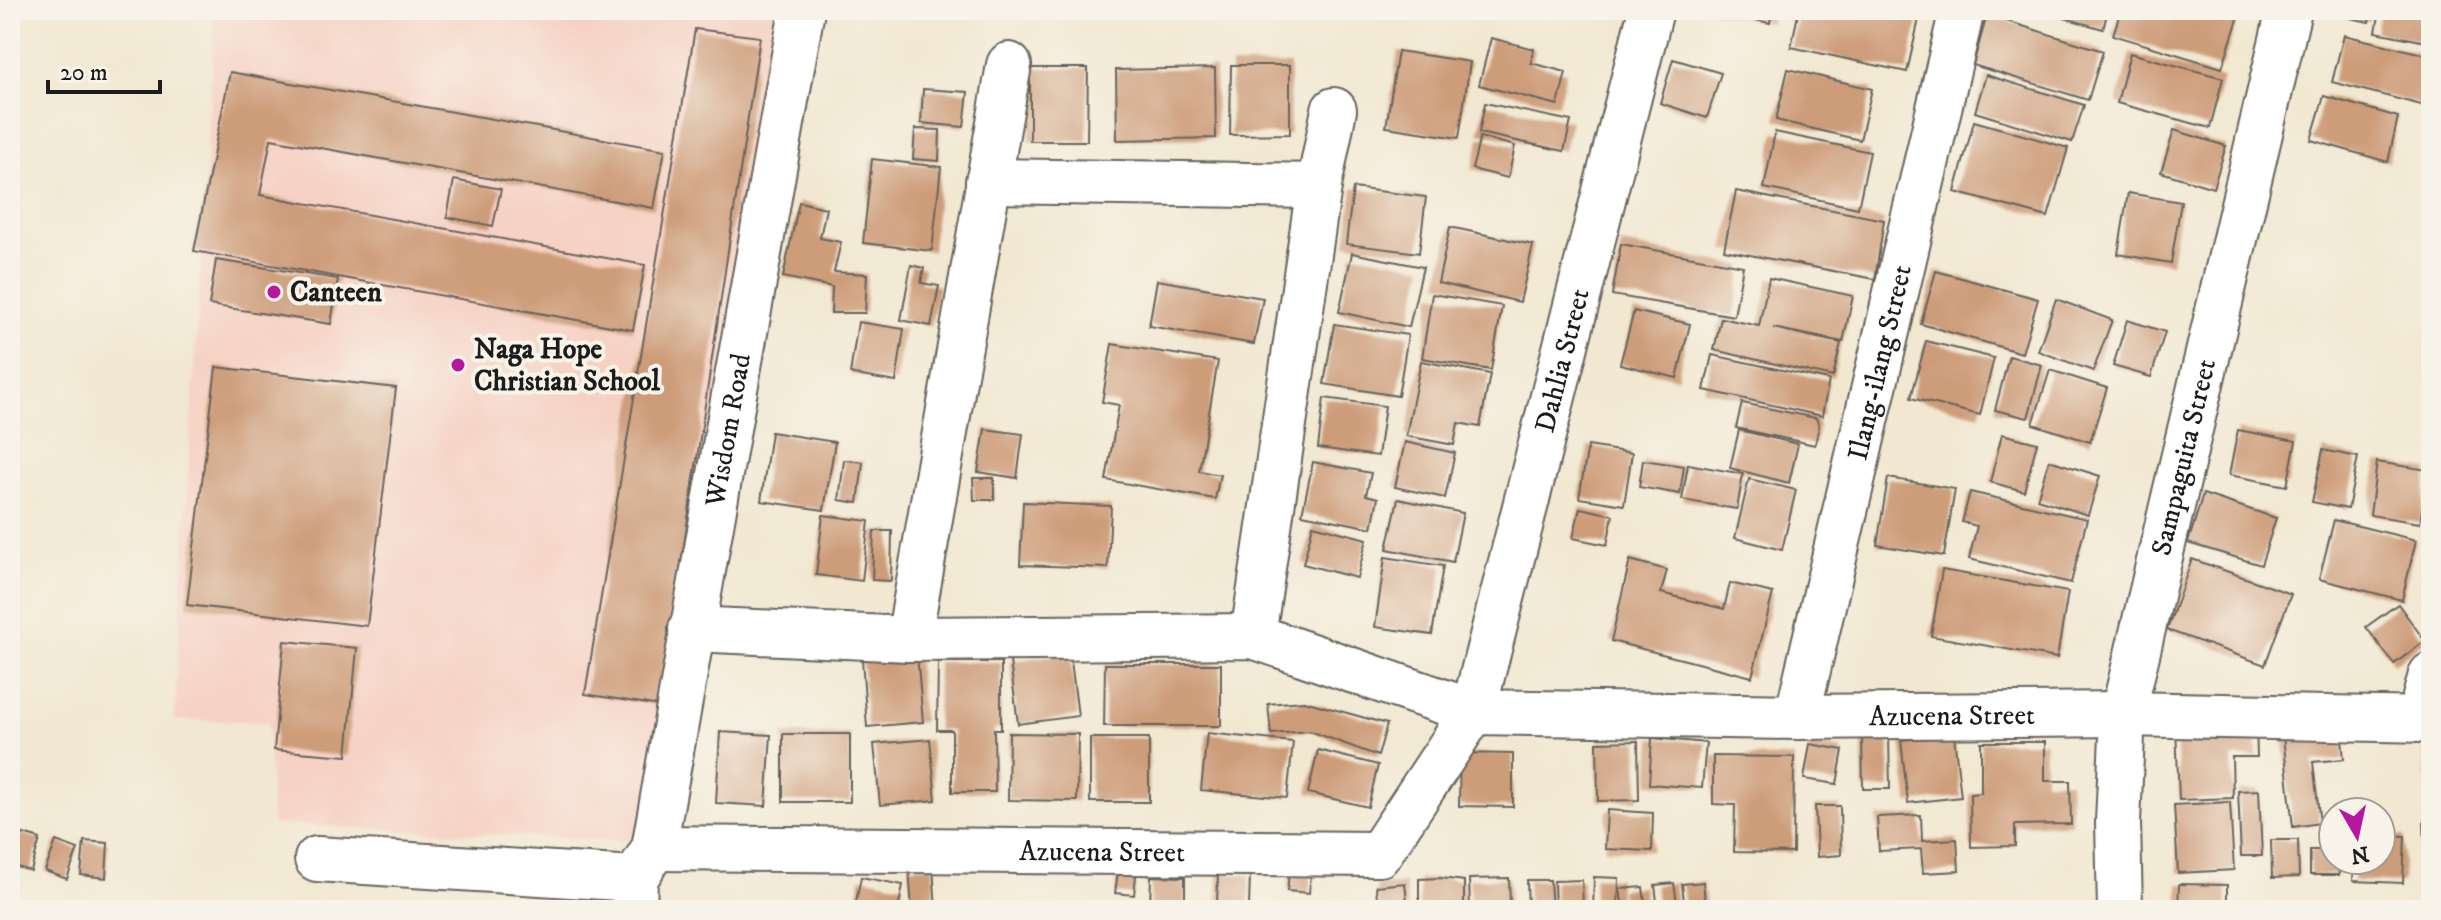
<svg xmlns="http://www.w3.org/2000/svg" width="2441" height="920" viewBox="0 0 2441 920" font-family="'IM FELL DW Pica',serif">
<style>
.built{fill:#f6d2c4}
.building{fill:#cd9c79}
.lines{fill:none;stroke-linecap:round;stroke-linejoin:round}
.minor-casing{stroke:#67635c;stroke-width:48}
.minor{stroke:#fff;stroke-width:44}
.poi-dot{fill:#b5179e;stroke:#f7f3e8;stroke-width:3}
.labels{text-anchor:middle;dominant-baseline:central;stroke-width:8;stroke-linejoin:round;paint-order:stroke}
.poi-label{font-size:28px;font-weight:bold;fill:#1c1c1c;stroke:#f7f3e8;text-anchor:start}
.street-label{font-size:28px;fill:#1c1c1c;stroke:#f7f3e8}
</style>
<rect width="100%" height="100%" fill="#f7f3e8"/>
<filter id="ink" filterUnits="userSpaceOnUse"><feTurbulence type="fractalNoise" baseFrequency=".0125" numOctaves="2"/><feDisplacementMap in="SourceGraphic" scale="16" xChannelSelector="R" yChannelSelector="G"/><feConvolveMatrix kernelMatrix="1 2 1 2 8 2 1 2 1" color-interpolation-filters="sRGB"/></filter>
<filter id="wash" filterUnits="userSpaceOnUse"><feTurbulence type="fractalNoise" baseFrequency=".006" numOctaves="4" result="noise"/><feDisplacementMap in="SourceGraphic" scale="32" xChannelSelector="R" yChannelSelector="G"/><feGaussianBlur stdDeviation="1.8" result="paint"/><feColorMatrix in="noise" values="0 0 0 0 0 0 0 0 0 0 0 0 0 0 0 0 0 1.4 0 .05"/><feComposite in="paint" operator="in"/></filter>
<g filter="url(#wash)">
<rect width="100%" height="100%" fill="#f2e8d2"/>
<polygon class="built" points="215,10 778,10 645,842 272,824 268,722 174,720"/>
<g id="blocks">
<g class="building">
<polygon points="1708,10 1772,10 1770,23"/>
<polygon points="1799,10 1921,10 1907,72 1791,47"/>
<polygon points="2037,10 2108,10 2103,29"/>
<polygon points="2121,10 2241,10 2222,68 2113,35"/>
<polygon points="2329,10 2372,10 2369,22 2328,13"/>
<polygon points="2380,10 2431,10 2431,43 2376,32"/>
<polygon points="1987,15 2103,51 2088,100 1973,65"/>
<polygon points="695,29 760,37 660,706 585,694"/>
<polygon points="2344,35 2431,56 2429,107 2332,82"/>
<polygon points="1491,38 1534,49 1531,63 1566,72 1558,105 1479,85"/>
<polygon points="1398,51 1470,62 1459,138 1386,127"/>
<polygon points="2130,53 2223,78 2210,128 2117,103"/>
<polygon points="1673,59 1721,73 1707,118 1660,103"/>
<polygon points="1231,65 1290,65 1290,134 1230,135"/>
<polygon points="1030,68 1088,68 1087,141 1030,141"/>
<polygon points="1215,68 1216,138 1117,140 1116,70"/>
<polygon points="1788,69 1872,89 1860,140 1776,120"/>
<polygon points="230,72 665,150 654,208 271,139 260,195 645,265 633,330 194,251"/>
<polygon points="1986,75 2084,105 2072,142 1975,112"/>
<polygon points="923,89 968,92 964,127 921,123"/>
<polygon points="2324,96 2398,117 2388,162 2311,140"/>
<polygon points="1485,103 1571,121 1564,151 1479,133"/>
<polygon points="1974,121 2068,148 2048,217 1955,192"/>
<polygon points="915,129 940,130 939,161 913,159"/>
<polygon points="2174,130 2226,146 2213,188 2161,172"/>
<polygon points="1775,132 1870,152 1858,208 1764,188"/>
<polygon points="1480,137 1515,146 1508,178 1472,169"/>
<polygon points="872,159 941,167 932,251 863,243"/>
<polygon points="454,180 501,189 493,226 447,217"/>
<polygon points="1353,188 1426,197 1419,253 1346,244"/>
<polygon points="1736,191 1884,220 1875,279 1724,250"/>
<polygon points="2128,193 2181,202 2171,263 2118,254"/>
<polygon points="799,202 826,208 820,238 841,242 834,272 867,274 865,313 831,313 832,287 783,277"/>
<polygon points="1450,227 1533,245 1520,302 1438,283"/>
<polygon points="1621,244 1743,266 1734,316 1612,295"/>
<polygon points="1352,253 1423,267 1409,327 1339,312"/>
<polygon points="216,260 338,279 331,324 209,305"/>
<polygon points="911,265 924,268 921,283 939,286 931,326 901,320"/>
<polygon points="1936,271 2038,299 2022,353 1921,324"/>
<polygon points="1769,278 1853,296 1843,342 1773,328 1841,343 1833,377 1714,350 1721,318 1759,326"/>
<polygon points="1157,280 1263,298 1254,344 1149,326"/>
<polygon points="1432,294 1502,306 1491,370 1422,358"/>
<polygon points="2056,299 2112,320 2093,371 2038,351"/>
<polygon points="1634,311 1690,324 1677,378 1620,364"/>
<polygon points="2127,320 2165,332 2151,377 2113,366"/>
<polygon points="858,322 904,329 896,382 850,374"/>
<polygon points="1334,324 1408,335 1398,396 1324,384"/>
<polygon points="1926,341 1994,358 1980,415 1911,398"/>
<polygon points="1112,344 1218,361 1199,471 1220,475 1215,499 1106,480 1119,405 1102,402"/>
<polygon points="1712,355 1829,380 1822,416 1704,390"/>
<polygon points="2009,356 2042,365 2028,418 1995,410"/>
<polygon points="1421,361 1490,374 1480,427 1458,423 1454,445 1406,436"/>
<polygon points="216,367 396,388 367,626 187,605"/>
<polygon points="2050,370 2107,388 2090,442 2033,424"/>
<polygon points="1324,398 1385,406 1378,456 1318,448"/>
<polygon points="1742,403 1816,418 1819,426 1815,445 1736,428"/>
<polygon points="985,429 1023,434 1017,478 978,472"/>
<polygon points="1739,430 1798,444 1789,483 1730,468"/>
<polygon points="2238,430 2296,441 2287,486 2229,475"/>
<polygon points="771,432 835,442 824,510 761,501"/>
<polygon points="2002,434 2037,443 2024,491 1990,482"/>
<polygon points="1405,442 1455,453 1445,498 1395,487"/>
<polygon points="1588,446 1632,453 1624,505 1579,498"/>
<polygon points="2323,450 2358,457 2348,509 2312,502"/>
<polygon points="844,460 863,462 858,503 839,500"/>
<polygon points="1643,460 1684,466 1680,494 1639,487"/>
<polygon points="2049,460 2100,476 2088,515 2037,499"/>
<polygon points="1313,462 1371,473 1366,495 1378,498 1372,528 1302,514"/>
<polygon points="2377,462 2428,470 2420,523 2370,515"/>
<polygon points="1688,464 1743,474 1737,509 1682,500"/>
<polygon points="973,478 994,478 994,500 974,500"/>
<polygon points="1888,478 1955,489 1944,556 1877,545"/>
<polygon points="1749,479 1796,490 1782,550 1735,538"/>
<polygon points="1970,492 2087,519 2071,583 1969,559 1977,526 1962,522"/>
<polygon points="2203,494 2276,518 2261,565 2188,543"/>
<polygon points="1398,499 1463,513 1453,562 1387,549"/>
<polygon points="1023,502 1111,506 1108,568 1020,565"/>
<polygon points="1580,508 1613,515 1607,545 1573,538"/>
<polygon points="823,515 869,521 862,581 816,575"/>
<polygon points="2334,520 2416,540 2402,600 2319,579"/>
<polygon points="1313,525 1367,539 1357,578 1303,564"/>
<polygon points="874,531 892,531 891,581 872,580"/>
<polygon points="1385,557 1443,566 1432,635 1375,627"/>
<polygon points="2192,559 2291,594 2265,665 2167,630"/>
<polygon points="1630,560 1667,570 1661,593 1724,609 1730,583 1773,593 1752,677 1611,641"/>
<polygon points="1942,570 2068,592 2057,658 1931,636"/>
<polygon points="2398,604 2425,641 2394,664 2366,627"/>
<polygon points="284,641 357,648 347,756 274,750"/>
<polygon points="1070,653 1078,716 1018,724 1010,661"/>
<polygon points="917,655 923,722 867,727 862,659"/>
<polygon points="938,662 1001,662 1001,729 994,729 995,792 952,792 952,730 937,730"/>
<polygon points="1105,664 1221,664 1221,726 1104,726"/>
<polygon points="1304,701 1387,724 1378,756 1310,731 1271,734 1268,704"/>
<polygon points="2256,724 2257,757 2232,757 2233,798 2179,800 2176,727"/>
<polygon points="2341,730 2344,759 2313,762 2320,823 2293,827 2283,736"/>
<polygon points="720,732 771,735 766,806 716,803"/>
<polygon points="1009,733 1078,734 1077,801 1008,800"/>
<polygon points="1207,733 1293,742 1287,798 1201,790"/>
<rect x="783" y="734" width="67" height="68"/>
<polygon points="1862,735 1889,735 1890,789 1863,789"/>
<polygon points="1954,735 1961,797 1908,803 1901,740"/>
<rect x="1090" y="738" width="59" height="64"/>
<polygon points="1652,738 1706,743 1702,788 1649,784"/>
<polygon points="930,739 936,800 880,805 874,744"/>
<polygon points="2424,740 2431,740 2431,781 2427,781"/>
<polygon points="1638,741 1639,800 1598,801 1597,742"/>
<polygon points="1981,742 2045,742 2045,781 2070,781 2071,824 2015,825 2015,846 1971,847 1970,794 1981,793"/>
<polygon points="1810,744 1843,750 1837,784 1804,779"/>
<polygon points="1318,750 1378,765 1368,807 1308,793"/>
<polygon points="1460,753 1513,754 1513,807 1459,806"/>
<polygon points="1713,756 1794,757 1793,853 1734,852 1735,805 1713,804"/>
<polygon points="2259,790 2262,856 2241,856 2238,791"/>
<polygon points="2230,802 2234,870 2178,873 2174,805"/>
<polygon points="1815,806 1840,806 1841,855 1817,857"/>
<polygon points="1607,810 1653,813 1652,851 1605,849"/>
<polygon points="1921,815 1922,841 1957,839 1959,871 1923,873 1921,849 1879,851 1877,817"/>
<polygon points="2431,819 2431,876 2426,876 2424,820"/>
<polygon points="10,830 40,839 31,871 10,865"/>
<polygon points="2381,835 2405,836 2403,883 2353,881 2354,860 2381,860"/>
<polygon points="2271,840 2298,840 2299,877 2272,878"/>
<polygon points="56,841 78,849 67,879 45,871"/>
<polygon points="84,841 108,843 106,878 81,875"/>
<polygon points="2310,850 2333,850 2333,860 2339,860 2339,875 2310,875"/>
<polygon points="1119,864 1137,866 1134,895 1115,893"/>
<polygon points="933,866 936,910 912,910 909,867"/>
<polygon points="1218,873 1250,875 1249,906 1217,904"/>
<polygon points="1289,873 1311,875 1309,893 1287,891"/>
<polygon points="1151,876 1185,877 1185,907 1150,907"/>
<polygon points="861,877 903,885 898,910 855,907"/>
<polygon points="1594,877 1619,878 1618,910 1593,910"/>
<polygon points="1441,878 1464,881 1464,910 1419,910 1419,879"/>
<polygon points="1509,878 1510,905 1470,907 1469,879"/>
<polygon points="1527,880 1550,880 1552,910 1528,910"/>
<polygon points="1582,880 1583,910 1555,910 1554,881"/>
<polygon points="1703,882 1706,910 1685,910 1682,884"/>
<polygon points="1405,883 1408,910 1378,910 1376,886"/>
<polygon points="1674,883 1678,910 1658,910 1655,885"/>
<polygon points="2179,884 2227,885 2227,910 2178,910"/>
<polygon points="1643,887 1646,910 1623,910 1620,889"/>
</g>
</g>
</g>
<g filter="url(#ink)">
<use href="#blocks" fill-opacity="0" stroke="#67635c" stroke-width="2"/>
<g class="lines">
<g class="minor-casing">
<g id="minor">
<polyline points="988,181 1319,186"/>
<path id="s1" d="M691,629l218,10 344,-3 220,76 324,5 326,-3 308,6"/>
<polyline points="1253,636 1319,186 1334,110"/>
<polyline points="909,639 1009,65"/>
<path id="s2" d="M1797,717l165,-707"/>
<polyline points="2419,720 2431,675"/>
<path id="s3" d="M654,848l725,6 94,-142 178,-702"/>
<polyline points="317,859 635,879"/>
<path id="s4" d="M634,910l1,-31 19,-31 148,-838"/>
<path id="s5" d="M2120,910l-2,-88 5,-108 166,-704"/>
</g>
</g>
<use href="#minor" class="minor"/>
</g>
</g>
<g class="poi-dot">
<circle cx="274" cy="292" r="8"/>
<circle cx="458" cy="365" r="8"/>
</g>
<g class="labels">
<g class="poi-label">
<text x="290" y="292">Canteen</text>
<text x="474" y="349">Naga Hope<tspan x="474" dy="32">Christian School</tspan></text>
</g>
<g class="street-label">
<text stroke="none"><textPath href="#s3" startOffset="1258">Dahlia Street</textPath></text>
<text stroke="none"><textPath href="#s2" startOffset="364">Ilang-ilang Street</textPath></text>
<text stroke="none"><textPath href="#s4" startOffset="492">Wisdom Road</textPath></text>
<text stroke="none"><textPath href="#s5" startOffset="460">Sampaguita Street</textPath></text>
<text stroke="none"><textPath href="#s1" startOffset="1274">Azucena Street</textPath></text>
<text stroke="none"><textPath href="#s3" startOffset="448">Azucena Street</textPath></text>
</g>
</g>
<rect width="2441" height="920" fill="none" stroke="#f7f3e8" stroke-width="40"/>
<g transform="translate(2357 836) rotate(171)"><circle r="38" fill="#f7f3e8" stroke="#9f9d96" stroke-width="2"/>
<path d="M0-6L14 30L0 20L-14 30Z" fill="#b5179e"/>
<text y="-12" font-size="22" font-weight="bold" text-anchor="middle" fill="#1c1c1c">N</text>
</g>
<path d="M48 80v12h112v-12" fill="none" stroke="#1c1c1c" stroke-width="4"/>
<text x="60" y="80" font-size="24" fill="#1c1c1c" stroke="#f7f3e8" stroke-width="6" paint-order="stroke">20 m</text>
</svg>
